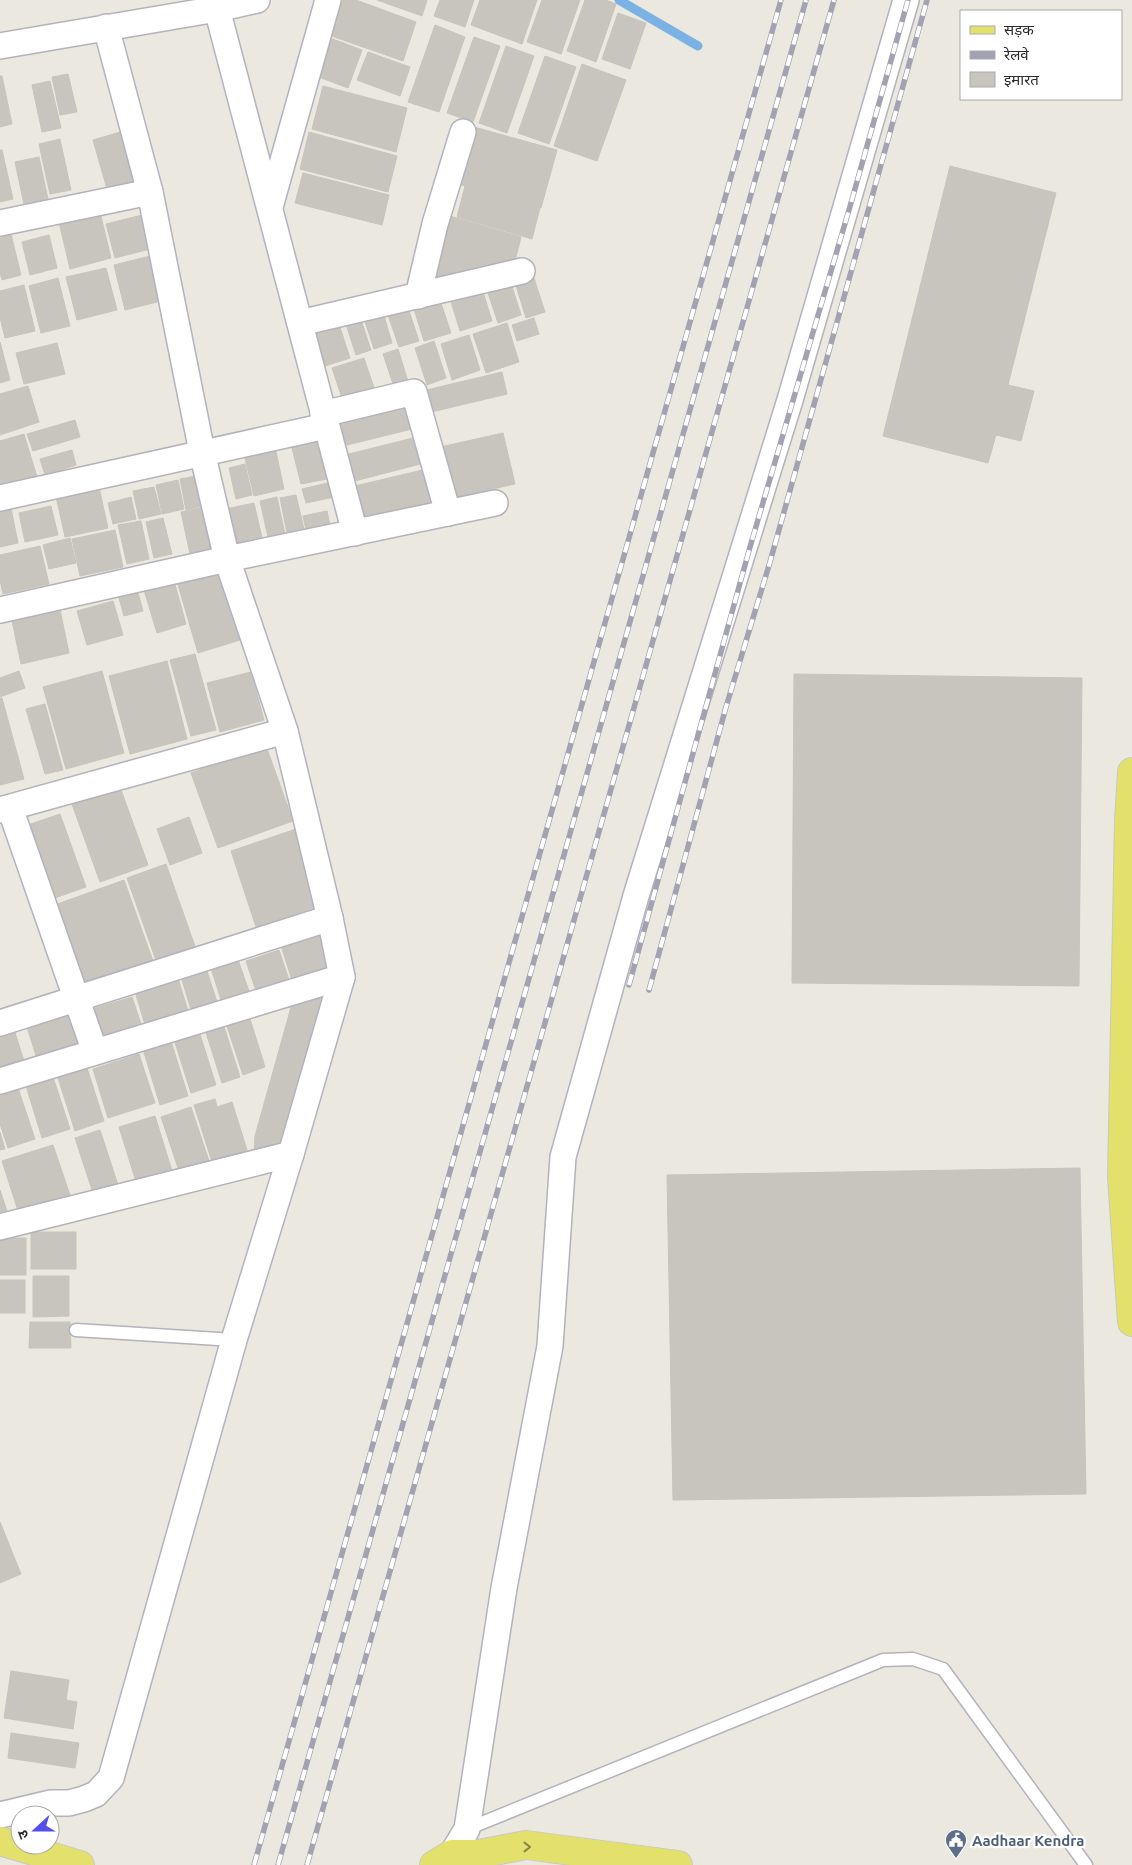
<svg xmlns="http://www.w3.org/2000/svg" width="1132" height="1865" viewBox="0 0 1132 1865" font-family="Ubuntu,'Noto Sans Devanagari',sans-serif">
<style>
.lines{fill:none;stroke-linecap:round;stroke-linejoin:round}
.stream{stroke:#7cb2e3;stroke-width:9}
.building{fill:#c7c5be;stroke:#c7c5b9}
.service-casing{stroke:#b3b2bd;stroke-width:15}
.minor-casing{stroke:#b3b2bd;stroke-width:28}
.primary-casing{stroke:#c8c8c8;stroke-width:30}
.service{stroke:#fff;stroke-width:12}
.minor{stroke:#fff;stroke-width:25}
.primary{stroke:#e3e16c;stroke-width:28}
.rail-casing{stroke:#a3a2b3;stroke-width:5.5}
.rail{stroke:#fff;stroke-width:4;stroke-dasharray:11;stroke-linecap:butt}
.oneway{stroke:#87864c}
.labels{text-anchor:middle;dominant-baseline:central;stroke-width:4.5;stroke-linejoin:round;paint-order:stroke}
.service-label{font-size:15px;font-weight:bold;fill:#4e5e75;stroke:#fff;text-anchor:start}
</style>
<rect width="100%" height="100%" fill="#ebe9df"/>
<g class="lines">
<polyline class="stream" points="619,0 698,46"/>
</g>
<g class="building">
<polygon points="338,0 356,0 416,22 403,61 326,34"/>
<polygon points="377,0 427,0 422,16"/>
<polygon points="440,0 474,0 465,27 434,16"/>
<polygon points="480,0 537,0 522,44 471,25"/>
<polygon points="542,0 580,0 561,54 527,42"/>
<polygon points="585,0 606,0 616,4 596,62 567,51"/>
<polygon points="618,13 646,23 630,69 602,59"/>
<polygon points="435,25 465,37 439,112 408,102"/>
<polygon points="474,37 500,46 473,122 447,113"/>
<polygon points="330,38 362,50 348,88 316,76"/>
<polygon points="506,46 534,56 507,133 479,123"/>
<polygon points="368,52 410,67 400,96 357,80"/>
<polygon points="545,56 576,67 549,144 518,133"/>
<polygon points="582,64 626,80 597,161 554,146"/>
<polygon points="68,74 77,112 60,115 52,77"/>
<polygon points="0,76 2,76 12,124 0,127"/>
<polygon points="50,81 61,128 42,132 32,85"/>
<polygon points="323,86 407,108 396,152 312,129"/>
<polygon points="474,127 557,150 541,208 458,184"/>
<polygon points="127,130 141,179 107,189 93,140"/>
<polygon points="309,132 397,156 388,192 300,169"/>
<polygon points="60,139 71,190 50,194 39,144"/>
<polygon points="0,150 2,150 13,199 0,202"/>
<polygon points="39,157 49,204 25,209 15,162"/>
<polygon points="950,166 1056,193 1008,385 1034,391 1021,441 996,435 988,463 883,436"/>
<polygon points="303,173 389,195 382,225 295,203"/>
<polygon points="465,186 540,208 532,239 457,217"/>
<polygon points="99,208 111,258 70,269 58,218"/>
<polygon points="146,214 154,248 115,258 106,224"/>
<polygon points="443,214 521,237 513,269 424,292"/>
<polygon points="10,230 21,275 2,280 0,273 0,232"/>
<polygon points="49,235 57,268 30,275 22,242"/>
<polygon points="154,255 165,300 125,310 114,265"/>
<polygon points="106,268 117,310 77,320 66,277"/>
<polygon points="509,277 521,315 498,323 485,284"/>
<polygon points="58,278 70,326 41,333 29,286"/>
<polygon points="534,278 545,312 526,318 514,279"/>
<polygon points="480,282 492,321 460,331 448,292"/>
<polygon points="24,285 35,331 5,338 0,317 0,291"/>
<polygon points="438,294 451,333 424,341 412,303"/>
<polygon points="406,302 419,341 399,347 386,309"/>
<polygon points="381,306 392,343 374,349 362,312"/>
<polygon points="359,314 371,350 356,355 344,318"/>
<polygon points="337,318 350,358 322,367 309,327"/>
<polygon points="534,318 539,334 517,341 512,325"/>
<polygon points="507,323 519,362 486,373 473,334"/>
<polygon points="469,335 480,370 452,380 441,344"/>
<polygon points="434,341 446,378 427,385 415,348"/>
<polygon points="0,342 10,380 0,383"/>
<polygon points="57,343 65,374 24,384 16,353"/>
<polygon points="398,349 410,388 396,393 383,354"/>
<polygon points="364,358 376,394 344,404 332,368"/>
<polygon points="502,372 507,394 423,414 418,392"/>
<polygon points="28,386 39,422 0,435 0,394"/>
<polygon points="412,397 420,427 339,447 332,418"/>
<polygon points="75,420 80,437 33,451 27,434"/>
<polygon points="503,433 515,484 448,499 436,448"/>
<polygon points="24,434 37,477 0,488 0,441"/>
<polygon points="421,436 428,462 347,483 341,456"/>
<polygon points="323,437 332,478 301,484 291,444"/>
<polygon points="275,447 284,489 254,496 244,454"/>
<polygon points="72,450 76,465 45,475 40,459"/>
<polygon points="245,464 252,495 236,499 229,468"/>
<polygon points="431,468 439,500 363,519 355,486"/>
<polygon points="202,475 209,504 186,510 180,479"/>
<polygon points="178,480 184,509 162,514 156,485"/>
<polygon points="336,481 339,496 306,503 302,489"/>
<polygon points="99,487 108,528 65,537 56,496"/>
<polygon points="154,487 161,514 139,519 133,491"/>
<polygon points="296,495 304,529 287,533 280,498"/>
<polygon points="131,497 136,519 113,524 108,503"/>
<polygon points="277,497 286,539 269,542 260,501"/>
<polygon points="10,503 18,543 0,547 0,506"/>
<polygon points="254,503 263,542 230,549 221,510"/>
<polygon points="51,506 58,535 25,542 19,513"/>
<polygon points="203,507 212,549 190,554 181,512"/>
<polygon points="327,511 330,525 306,530 303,516"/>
<polygon points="163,518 172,554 154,558 146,522"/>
<polygon points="141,521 149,559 127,564 118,525"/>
<polygon points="115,530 123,567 80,576 72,539"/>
<polygon points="70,538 76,563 49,569 43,545"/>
<polygon points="40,546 49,584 3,594 0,580 0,555"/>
<polygon points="219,566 240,640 198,653 176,578"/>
<polygon points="174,581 186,624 157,633 144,590"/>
<polygon points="135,582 143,611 124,616 116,587"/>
<polygon points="58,600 69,653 21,664 10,611"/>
<polygon points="113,601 123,635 87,645 77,611"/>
<polygon points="195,654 216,730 191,736 170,660"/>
<polygon points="167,661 187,739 130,754 109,676"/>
<polygon points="19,671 25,688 0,697 0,678"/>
<polygon points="102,671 124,753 66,769 43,687"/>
<polygon points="251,672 264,720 220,732 207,683"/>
<polygon points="794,674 1082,678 1079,986 792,983"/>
<polygon points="0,698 2,698 24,779 0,785"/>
<polygon points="45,704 63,770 45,774 26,709"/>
<polygon points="266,746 293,821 218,848 191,773"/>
<polygon points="120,787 148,865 100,882 72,804"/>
<polygon points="60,814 86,887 49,900 22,827"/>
<polygon points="189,817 202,853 170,865 157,829"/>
<polygon points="302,827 319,913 258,933 231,851"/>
<polygon points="166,864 197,952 158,966 127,878"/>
<polygon points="124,880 154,964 82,989 52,906"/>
<polygon points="318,930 333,974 294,987 280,942"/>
<polygon points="279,950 291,986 258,997 246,961"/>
<polygon points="237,957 250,994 222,1003 210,965"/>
<polygon points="205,965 218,1005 192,1013 180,973"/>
<polygon points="176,972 189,1014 146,1028 133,985"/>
<polygon points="335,992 287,1143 254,1154 255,1136 293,1000"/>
<polygon points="132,997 143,1030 103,1042 92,1009"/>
<polygon points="247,1009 265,1067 243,1075 224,1017"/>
<polygon points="71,1013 84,1051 39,1065 27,1027"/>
<polygon points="221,1017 240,1077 222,1083 203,1023"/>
<polygon points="197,1025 216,1085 191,1093 172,1033"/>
<polygon points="13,1026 24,1061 0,1069 0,1030"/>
<polygon points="170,1038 188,1096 160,1105 142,1046"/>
<polygon points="139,1054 155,1103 108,1118 93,1069"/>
<polygon points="87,1068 104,1121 75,1131 58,1078"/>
<polygon points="51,1071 70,1129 42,1138 24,1079"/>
<polygon points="18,1088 35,1139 8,1148 0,1124 0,1093"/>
<polygon points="215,1099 217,1107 232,1102 247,1150 212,1162 194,1105"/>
<polygon points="191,1107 209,1161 179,1171 161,1117"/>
<polygon points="155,1116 173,1174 137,1185 119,1127"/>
<polygon points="100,1130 118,1185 93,1193 75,1138"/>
<polygon points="0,1132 5,1149 0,1150"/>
<polygon points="53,1145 72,1201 20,1217 2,1161"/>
<polygon points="1080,1168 1086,1494 673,1500 667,1175"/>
<polygon points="0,1190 9,1217 0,1219"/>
<rect x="31" y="1232" width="45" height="37"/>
<rect x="0" y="1238" width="26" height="37"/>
<polygon points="33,1276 69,1276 69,1316 33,1317"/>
<rect x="0" y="1280" width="25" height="33"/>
<polygon points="30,1322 70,1322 71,1348 29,1348"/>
<polygon points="0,1522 21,1574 0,1583"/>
<polygon points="11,1671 69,1680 66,1700 77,1702 73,1729 4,1718"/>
<polygon points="11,1733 79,1743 75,1768 8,1758"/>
</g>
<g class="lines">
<g class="service-casing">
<g id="service">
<polyline points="76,1330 234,1340"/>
<polyline points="467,1829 883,1660 913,1659 943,1669 1086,1865"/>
</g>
</g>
<g class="minor-casing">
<g id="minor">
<polyline points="217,9 355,533"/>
<polyline points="0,46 217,9 257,0"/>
<polyline points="270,207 328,0"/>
<polyline points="0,223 150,192"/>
<polyline points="418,296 435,224 463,132"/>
<polyline points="300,323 522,271"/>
<polyline points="323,414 414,392 448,513"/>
<polyline points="0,498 326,426"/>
<polyline points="0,610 227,559 495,503"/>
<polyline points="10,808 95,1052"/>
<polyline points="0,810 285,731"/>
<polyline points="0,1023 330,918"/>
<polyline points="0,1081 342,977"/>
<polyline points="0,1227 291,1154"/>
<polyline points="0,1815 51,1803 69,1803 84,1799 96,1794 111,1778 234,1340 291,1154 342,977 330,918 285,731 227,559 202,452 150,192 106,27"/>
<polyline points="452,1854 467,1829 504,1588 550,1346 563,1157 636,896 790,400 906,0"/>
</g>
</g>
<g class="primary-casing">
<g id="primary">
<polyline points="1132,772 1129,821 1122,1177 1132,1322"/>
<polyline points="0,1841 80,1865"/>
<polyline points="434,1865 452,1854 479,1854 526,1845 678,1865"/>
</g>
</g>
<use href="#service" class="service"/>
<use href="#minor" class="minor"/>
<use href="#primary" class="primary"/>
<g class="rail-casing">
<g id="rail">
<polyline points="629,985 750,547 851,203 908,0"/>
<polyline points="649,990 726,707 770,562 927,0"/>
<polyline points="254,1865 781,0"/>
<polyline points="278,1865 806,0"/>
<polyline points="307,1865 834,0"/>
</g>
</g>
<use href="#rail" class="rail"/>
</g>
<defs><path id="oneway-chevron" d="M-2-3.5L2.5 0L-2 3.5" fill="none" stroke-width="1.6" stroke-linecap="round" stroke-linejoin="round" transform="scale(1.25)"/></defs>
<use class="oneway" href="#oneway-chevron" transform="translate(527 1847)"/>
<defs>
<g id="civic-pin" transform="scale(1.125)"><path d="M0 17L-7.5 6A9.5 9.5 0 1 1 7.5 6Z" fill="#5c6f8a" stroke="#fff"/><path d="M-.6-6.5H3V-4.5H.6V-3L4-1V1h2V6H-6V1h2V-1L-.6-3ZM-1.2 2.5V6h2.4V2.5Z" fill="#fff"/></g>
</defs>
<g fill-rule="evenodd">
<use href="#civic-pin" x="956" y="1840"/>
</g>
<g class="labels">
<g class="service-label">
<text x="972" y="1840">Aadhaar Kendra</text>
</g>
</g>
<rect x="960" y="10" width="162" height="90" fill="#ffffff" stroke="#aaaaaa"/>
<rect x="970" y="26" width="25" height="8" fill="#e3e16c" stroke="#aaaaaa"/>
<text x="1004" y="35" font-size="15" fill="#2b2b2b">सड़क</text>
<rect x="970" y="51" width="25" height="8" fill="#a3a2b3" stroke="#aaaaaa"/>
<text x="1004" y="60" font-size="15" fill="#2b2b2b">रेलवे</text>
<rect x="970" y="72" width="25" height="15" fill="#c7c5be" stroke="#aaaaaa"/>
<text x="1004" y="85" font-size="15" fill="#2b2b2b">इमारत</text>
<g transform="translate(35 1830) rotate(249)"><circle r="24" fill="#ffffff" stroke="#aaaaaa"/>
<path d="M0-4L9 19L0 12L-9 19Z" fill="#544fe8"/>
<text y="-8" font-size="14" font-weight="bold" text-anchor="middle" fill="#2b2b2b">उ</text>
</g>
</svg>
